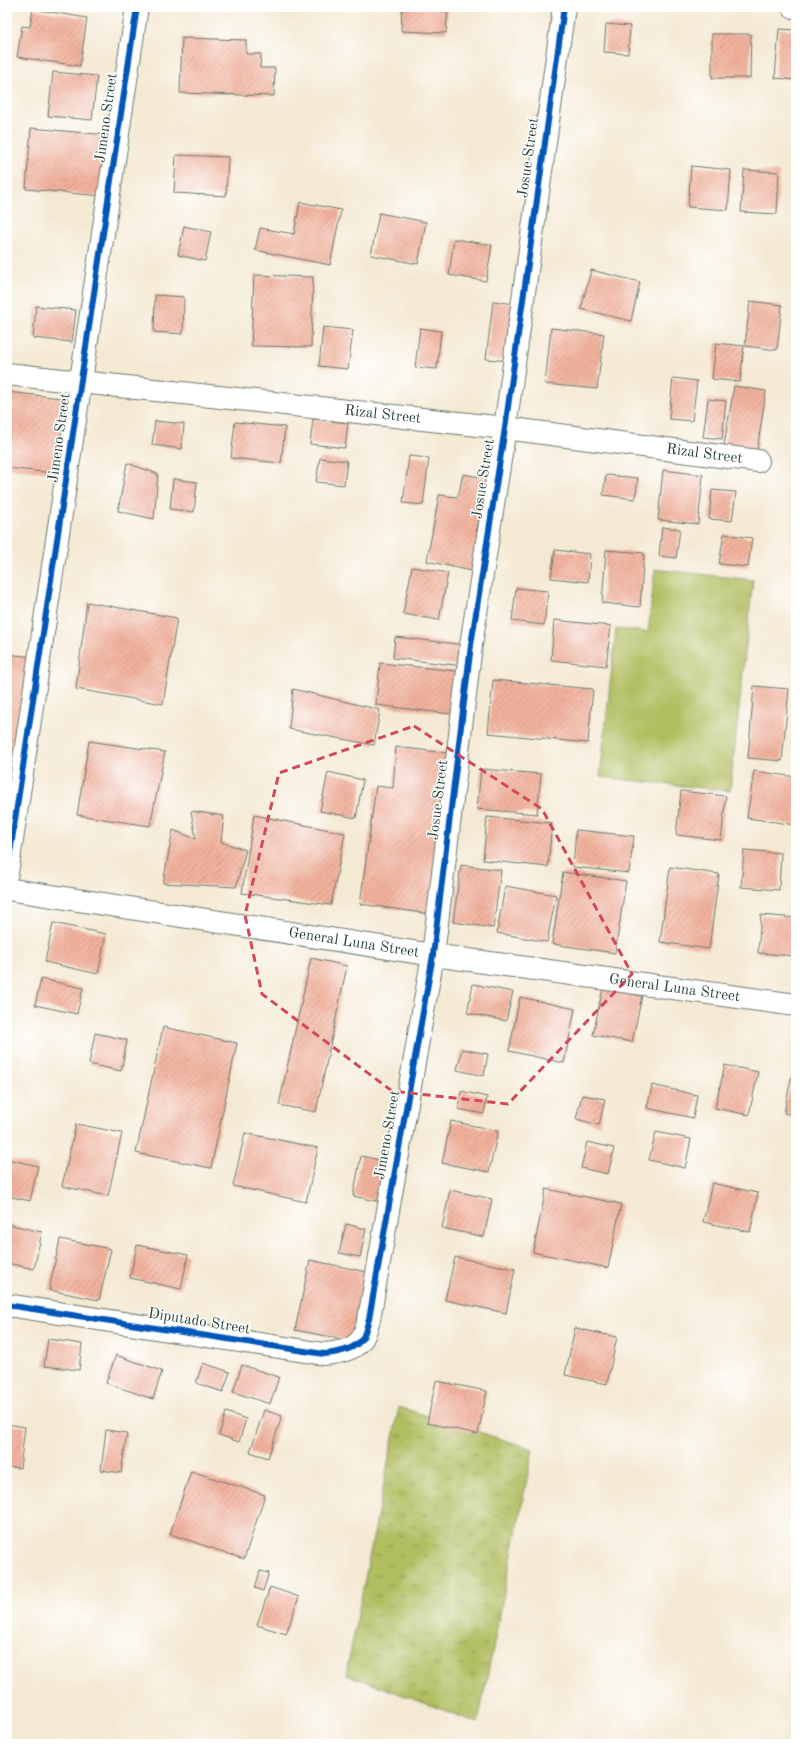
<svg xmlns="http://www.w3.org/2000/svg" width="803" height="1751" viewBox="0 0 803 1751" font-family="'Old Standard TT',serif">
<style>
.grass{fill:url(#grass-tufts);stroke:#687e4a}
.park{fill:#b1be61;stroke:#687e4a}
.building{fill:url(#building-hatch)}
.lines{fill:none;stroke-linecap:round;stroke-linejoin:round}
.street-casing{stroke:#6a796c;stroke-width:24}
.street{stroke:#fff;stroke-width:22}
.cycleway-casing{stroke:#fff;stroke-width:8}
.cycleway{stroke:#0057b8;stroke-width:6}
.marked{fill:none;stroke:#d1495b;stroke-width:3;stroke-dasharray:8 5;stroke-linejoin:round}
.labels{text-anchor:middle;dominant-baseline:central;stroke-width:3;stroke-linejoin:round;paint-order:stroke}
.street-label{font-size:15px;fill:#1f3d34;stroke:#fff}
</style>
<defs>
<pattern id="grass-tufts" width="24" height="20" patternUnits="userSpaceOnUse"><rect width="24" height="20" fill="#b1be61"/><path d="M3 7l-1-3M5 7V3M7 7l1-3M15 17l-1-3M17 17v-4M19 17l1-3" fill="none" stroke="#8f9c51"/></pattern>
<pattern id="building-hatch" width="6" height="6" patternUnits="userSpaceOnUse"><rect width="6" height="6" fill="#f3b29d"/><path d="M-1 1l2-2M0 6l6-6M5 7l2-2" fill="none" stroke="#c49281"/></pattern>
</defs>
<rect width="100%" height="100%" fill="#fff"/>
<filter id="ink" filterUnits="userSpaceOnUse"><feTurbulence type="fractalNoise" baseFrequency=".025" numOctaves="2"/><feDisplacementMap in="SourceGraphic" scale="8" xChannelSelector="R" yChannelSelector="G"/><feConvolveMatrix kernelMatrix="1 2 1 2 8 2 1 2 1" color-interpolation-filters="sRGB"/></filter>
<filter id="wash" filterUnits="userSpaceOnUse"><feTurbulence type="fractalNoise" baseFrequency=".012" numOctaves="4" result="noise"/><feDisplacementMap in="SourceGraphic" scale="16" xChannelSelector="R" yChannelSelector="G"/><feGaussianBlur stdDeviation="0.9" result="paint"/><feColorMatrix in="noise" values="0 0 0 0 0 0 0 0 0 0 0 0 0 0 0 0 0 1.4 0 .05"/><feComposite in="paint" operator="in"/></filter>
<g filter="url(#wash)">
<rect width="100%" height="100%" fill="#f4e9d3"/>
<polygon class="grass" points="399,1407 533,1449 478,1723 346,1674"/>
<polygon class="park" points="655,569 753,580 730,791 600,777 616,629 648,632"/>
<g id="blocks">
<g class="building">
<polygon points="402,7 448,7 446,33 401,31"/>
<polygon points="33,9 87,18 80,66 17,57 22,26 30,27"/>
<polygon points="606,24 630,26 628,54 604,52"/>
<polygon points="779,29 796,30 796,80 775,78"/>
<polygon points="712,34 751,34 750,78 712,78"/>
<polygon points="182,38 246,40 246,54 261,54 260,68 275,68 274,96 180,93"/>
<polygon points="53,72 97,76 92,120 48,116"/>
<polygon points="31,128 108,135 102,196 26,189"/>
<polygon points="176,155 228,157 226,196 174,193"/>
<polygon points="691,166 731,170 728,210 688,207"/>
<polygon points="744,170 779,172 777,214 741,212"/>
<polygon points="300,202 341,210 330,265 255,250 260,228 294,234"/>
<polygon points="379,213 426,222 418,264 371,255"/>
<polygon points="184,226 211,232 205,261 178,255"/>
<polygon points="454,239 492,245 486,281 449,275"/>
<polygon points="591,270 640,282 631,321 581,309"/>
<polygon points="254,275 313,277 311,347 251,346"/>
<polygon points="155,295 184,297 183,334 154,332"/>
<polygon points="493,301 515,304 509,361 486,359"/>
<polygon points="750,301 782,305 777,350 745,346"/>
<polygon points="36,306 76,310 72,342 33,338"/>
<polygon points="323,327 353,330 348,369 319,366"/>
<polygon points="420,328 441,331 437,369 415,367"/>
<polygon points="551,328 604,334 597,389 545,384"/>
<polygon points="716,343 744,346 740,382 712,379"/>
<polygon points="673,378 697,381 692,421 669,419"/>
<polygon points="734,386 766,391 757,451 724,446"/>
<polygon points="7,392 70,399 62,474 7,468"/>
<polygon points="708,399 726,401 722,439 703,437"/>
<polygon points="313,419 348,423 345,448 310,444"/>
<polygon points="155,421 184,424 182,449 152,445"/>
<polygon points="235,422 285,427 281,463 231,458"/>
<polygon points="409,456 429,458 423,505 403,503"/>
<polygon points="320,458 347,461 344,485 316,482"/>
<polygon points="127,463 158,474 154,519 118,511"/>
<polygon points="663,470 703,475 698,524 658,520"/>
<polygon points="463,474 490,479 476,531 486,532 476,572 427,561 439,495 457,497 459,493"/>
<polygon points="606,475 638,478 635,499 603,495"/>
<polygon points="173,479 197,482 194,512 170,509"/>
<polygon points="712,490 736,492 732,521 709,519"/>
<polygon points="662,527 680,529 676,558 659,556"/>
<polygon points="724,534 752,538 748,567 719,564"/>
<polygon points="555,550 590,554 588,582 551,578"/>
<polygon points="606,550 644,553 640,607 602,603"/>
<polygon points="412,567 448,573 439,620 403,614"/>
<polygon points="516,588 548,591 544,625 512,621"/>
<polygon points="87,602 177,618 163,704 76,689"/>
<polygon points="554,620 611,626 606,666 551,660"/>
<polygon points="395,637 466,645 464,666 393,658"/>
<polygon points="7,654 32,657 7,849"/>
<polygon points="380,663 466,672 459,715 376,705"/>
<polygon points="493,680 593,689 588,743 488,733"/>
<polygon points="754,686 789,689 782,761 748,758"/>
<polygon points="293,689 380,710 374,745 289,729"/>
<polygon points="89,741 165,752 150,826 77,815"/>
<polygon points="396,747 455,754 430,914 360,904 376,786 393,788"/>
<polygon points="481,769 541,774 537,814 477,809"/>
<polygon points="754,771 796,777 796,825 747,818"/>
<polygon points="328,772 363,780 356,818 320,811"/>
<polygon points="681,791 726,796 721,840 676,835"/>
<polygon points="191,811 224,816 221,842 246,850 236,887 163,883 173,830 196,839"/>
<polygon points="254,815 345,833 331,905 242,893"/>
<polygon points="487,817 552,823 548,867 483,860"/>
<polygon points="576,830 634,836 629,873 573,867"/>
<polygon points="744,850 781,853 779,890 741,887"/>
<polygon points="461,865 501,870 493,928 453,922"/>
<polygon points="670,867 719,874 709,949 660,942"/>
<polygon points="563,872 626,881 615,953 552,944"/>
<polygon points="505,886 556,895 547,942 497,933"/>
<polygon points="761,915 796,918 796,956 758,953"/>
<polygon points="53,923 106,934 98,974 45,962"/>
<polygon points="311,958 347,966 316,1112 279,1105"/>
<polygon points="41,979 83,988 77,1014 35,1005"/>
<polygon points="473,984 513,992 506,1021 467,1013"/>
<polygon points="603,987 642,996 632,1042 593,1035"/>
<polygon points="520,997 575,1009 564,1063 509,1051"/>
<polygon points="163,1027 237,1043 211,1168 136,1153"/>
<polygon points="95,1033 127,1040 121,1071 89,1064"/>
<polygon points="462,1049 488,1054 484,1076 457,1070"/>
<polygon points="795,1059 796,1059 796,1116 784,1113"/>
<polygon points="725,1065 758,1072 749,1115 715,1108"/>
<polygon points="652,1085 697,1095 693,1118 647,1108"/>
<polygon points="461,1091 487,1097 484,1114 458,1109"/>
<polygon points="582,1095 605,1099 599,1125 576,1119"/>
<polygon points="451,1121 498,1131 489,1172 442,1163"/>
<polygon points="76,1124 122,1133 108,1196 62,1186"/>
<polygon points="656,1132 691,1139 685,1168 649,1160"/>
<polygon points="245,1133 318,1148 306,1202 233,1186"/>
<polygon points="587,1142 614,1148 608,1174 581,1168"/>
<polygon points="361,1156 389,1162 381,1202 353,1196"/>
<polygon points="7,1159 38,1166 30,1201 7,1196"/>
<polygon points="712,1183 758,1193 750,1232 703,1222"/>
<polygon points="546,1189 621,1204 608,1268 533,1252"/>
<polygon points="450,1190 492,1199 484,1237 442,1228"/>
<polygon points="7,1224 42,1232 34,1269 7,1263"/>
<polygon points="346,1224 366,1229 360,1257 339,1253"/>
<polygon points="60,1239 111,1249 99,1300 49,1290"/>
<polygon points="137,1245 188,1255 181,1289 130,1278"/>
<polygon points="455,1257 515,1269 506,1313 445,1300"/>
<polygon points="310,1260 367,1272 353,1341 295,1330"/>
<polygon points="575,1328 617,1337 607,1384 565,1375"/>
<polygon points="48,1339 82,1344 79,1370 44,1366"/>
<polygon points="116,1355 162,1371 153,1399 106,1383"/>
<polygon points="203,1363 230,1372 223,1392 196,1383"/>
<polygon points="242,1365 279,1377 270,1404 233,1392"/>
<polygon points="436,1381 487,1391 478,1434 427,1423"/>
<polygon points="264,1410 282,1416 268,1458 250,1452"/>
<polygon points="226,1412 246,1419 239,1442 219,1435"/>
<polygon points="7,1424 25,1427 20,1468 7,1467"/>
<polygon points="106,1430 127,1433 121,1473 101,1470"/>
<polygon points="191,1471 265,1495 244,1559 170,1534"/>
<polygon points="260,1571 269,1573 263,1591 255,1588"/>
<polygon points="270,1587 299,1597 286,1634 257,1625"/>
</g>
</g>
</g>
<g filter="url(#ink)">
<use href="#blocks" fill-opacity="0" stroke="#6a796c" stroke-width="1"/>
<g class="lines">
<g class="street-casing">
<g id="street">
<polyline points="793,7 796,7"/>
<path id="s1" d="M7,374l498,54 253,33"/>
<polyline points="7,873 137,7"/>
<path id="s2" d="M7,889l426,66 363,50"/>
<path d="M7,1305l317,49c13,-1 32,-4 39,-17 3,-6 4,-12 6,-18l64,-364 38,-310 34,-217 59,-421"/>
</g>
</g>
<use href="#street" class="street"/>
<g class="cycleway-casing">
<g id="cycleway">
<polyline points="7,873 137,7"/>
<path d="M7,1305l317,49c13,-1 32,-4 39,-17 3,-6 4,-12 6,-18l64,-364 38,-310 34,-217 59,-421"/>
</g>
</g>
<use href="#cycleway" class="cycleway"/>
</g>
</g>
<path class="marked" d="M414,726l128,83 90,165 -124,130 -116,-13 -130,-97 -17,-79 34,-142z"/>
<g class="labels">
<g class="street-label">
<text transform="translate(107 118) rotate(-82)">Jimeno Street</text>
<text transform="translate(529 158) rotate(-82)">Josue Street</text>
<text stroke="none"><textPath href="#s1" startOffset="378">Rizal Street</textPath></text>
<text transform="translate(60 438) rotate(-82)">Jimeno Street</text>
<text stroke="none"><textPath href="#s1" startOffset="702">Rizal Street</textPath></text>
<text transform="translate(484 479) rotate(-81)">Josue Street</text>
<text transform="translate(439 800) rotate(-83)">Josue Street</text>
<text stroke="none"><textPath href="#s2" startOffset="351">General Luna Street</textPath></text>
<text stroke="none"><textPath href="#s2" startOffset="675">General Luna Street</textPath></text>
<text transform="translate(388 1135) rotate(-80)">Jimeno Street</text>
<text transform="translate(199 1322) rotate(9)">Diputado Street</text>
</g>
</g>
<rect width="803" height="1751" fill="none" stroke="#fff" stroke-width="24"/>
</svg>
